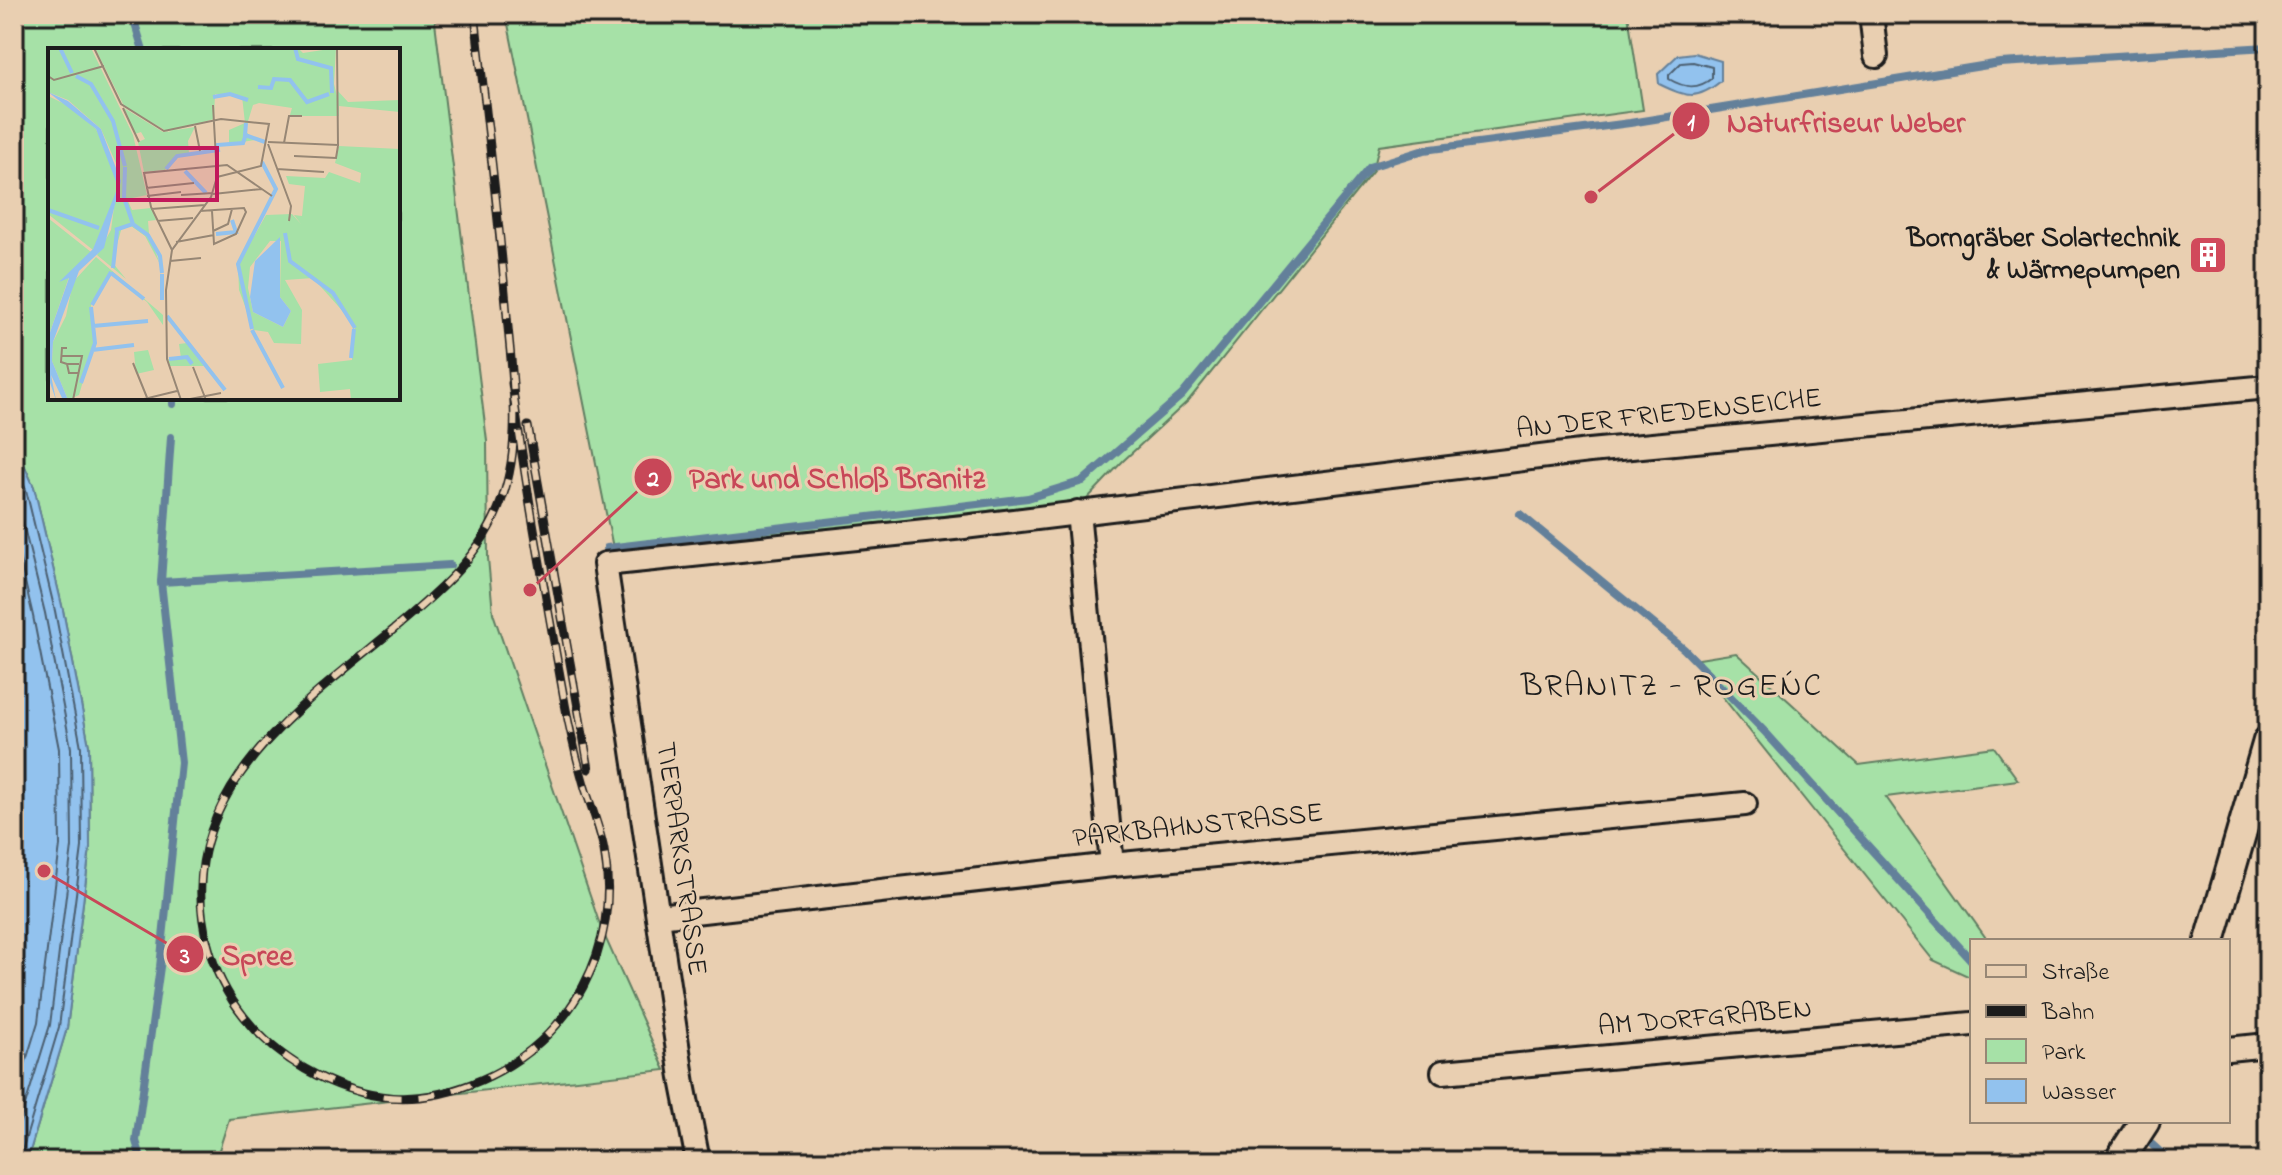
<svg xmlns="http://www.w3.org/2000/svg" width="2282" height="1175" viewBox="0 0 2282 1175" font-family="'Indie Flower',sans-serif">
<style>
.green{fill:#a6e1a7;stroke:#617e62;stroke-width:2;fill-rule:evenodd}
.water{fill:#92c2ee;stroke:#63809a;stroke-width:2}
.lines{fill:none;stroke-linecap:round;stroke-linejoin:round}
.shore{stroke:#4b5e70;stroke-width:2}
.stream{stroke:#63809a;stroke-width:8}
.minor-casing{stroke:#1c1c1c;stroke-width:28}
.tertiary-casing{stroke:#1c1c1c;stroke-width:34}
.minor{stroke:#e9cfb1;stroke-width:22}
.tertiary{stroke:#e9cfb1;stroke-width:28}
.rail-casing{stroke:#1c1c1c;stroke-width:9}
.rail{stroke:#e9cfb1;stroke-width:6;stroke-dasharray:18;stroke-linecap:butt}
.labels{text-anchor:middle;dominant-baseline:central;stroke-width:6;stroke-linejoin:round;paint-order:stroke}
.poi-label{font-size:28px;font-weight:bold;fill:#1c1c1c;stroke:#e9cfb1;text-anchor:end}
.street-label{font-size:28px;fill:#1c1c1c;stroke:#e9cfb1}
.quarter-label{font-size:32px;letter-spacing:2px;fill:#1c1c1c;stroke:#e9cfb1}
.inset-river{fill:none;stroke:#92c2ee;stroke-width:4}
.inset-road{fill:none;stroke:#978775;stroke-width:2}
.view{fill:#c2185b;fill-opacity:0.15;stroke:#c2185b;stroke-width:4}
.inset-edge{fill:none;stroke:#1c1c1c;stroke-width:4}
.leader{fill:none;stroke:#c84758;stroke-width:3}
.callout-dot{fill:#c84758;stroke:#e9cfb1;stroke-width:3}
.mark-label{font-size:24px;text-anchor:middle;font-weight:bold;fill:#fff}
.callout-label{font-size:30px;text-anchor:middle;font-weight:bold;fill:#c84758;stroke:#e9cfb1;stroke-width:6;stroke-linejoin:round;paint-order:stroke}
</style>
<rect width="100%" height="100%" fill="#e9cfb1"/>
<filter id="ink" filterUnits="userSpaceOnUse"><feTurbulence type="fractalNoise" baseFrequency=".0125" numOctaves="2"/><feDisplacementMap in="SourceGraphic" scale="16" xChannelSelector="R" yChannelSelector="G"/><feConvolveMatrix kernelMatrix="1 2 1 2 8 2 1 2 1" color-interpolation-filters="sRGB"/></filter>
<g filter="url(#ink)">
<g class="green">
<path d="M14,14h420l53,427 1,117 5,55 108,315 64,142 -436,49 -10,31 4,11h-196l40,-133 23,-180 -1,-102 -26,-136 -29,-123 -20,-45zM50,50h348v348h-348z"/>
<polygon points="506,14 1628,14 1643,110 1379,146 1373,171 1189,400 1123,461 1086,500 614,553"/>
<polygon points="1736,653 1859,765 1994,747 2018,780 1886,797 1988,941 1972,941 1972,978 1933,960 1693,660"/>
</g>
<g class="water">
<path d="M1694,53l27,8v20c-24,20 -35,16 -62,3l-1,-10 20,-19z"/>
<polygon points="14,442 34,487 63,610 89,746 90,848 67,1028 27,1161 14,1161"/>
</g>
<g class="lines">
<g class="shore">
<path d="M1693,62l19,5v11c-14,12 -28,10 -43,1v-4l12,-12z"/>
<polyline points="14,462 26,490 55,611 81,747 82,847 59,1027 19,1161"/>
<polyline points="14,487 45,613 71,748 72,847 50,1025 14,1141"/>
<polyline points="14,535 33,616 59,749 60,846 38,1022 14,1100"/>
</g>
<g class="stream">
<polyline points="132,14 143,50"/>
<polyline points="173,398 173,404"/>
<polyline points="1520,514 1684,649 1766,733 1972,961"/>
<polyline points="607,548 1028,498 1083,481 1182,395 1370,167 1424,150 1630,123 2000,63 2268,47"/>
<polyline points="161,582 450,565"/>
<polyline points="2126,1121 2170,1161"/>
<polyline points="142,1161 136,1141 160,967 181,763 161,582 171,437"/>
</g>
<g class="minor-casing">
<g id="minor">
<polyline points="1871,14 1876,56"/>
<polyline points="1078,512 1112,865"/>
<polyline points="658,916 1112,865 1745,804"/>
<polyline points="2228,1049 2268,1045"/>
<polyline points="1443,1072 1972,1024"/>
<polyline points="698,1161 683,1084 605,564 964,527 1589,451 2268,387"/>
</g>
</g>
<g class="tertiary-casing">
<g id="tertiary">
<polyline points="2210,941 2268,741"/>
<polyline points="2119,1161 2145,1121"/>
</g>
</g>
<use href="#minor" class="minor"/>
<use href="#tertiary" class="tertiary"/>
<g class="rail-casing">
<g id="rail">
<path d="M475,14c11,101 24,201 32,302 5,60 16,124 -5,183 -20,57 -64,93 -109,131 -99,81 -224,168 -185,315 14,53 50,97 97,124 60,34 114,38 176,11 90,-39 141,-133 123,-230 -4,-21 -12,-41 -19,-62 -8,-28 -15,-56 -20,-84 -19,-107 -39,-213 -53,-321"/>
<polyline points="528,426 589,769"/>
</g>
</g>
<use href="#rail" class="rail"/>
</g>
</g>
<defs>
<g id="building-square" transform="scale(2)"><rect x="-9" y="-9" width="18" height="18" rx="4" fill="#d1495b" stroke="#e9cfb1"/><path d="M-4-6H4V6H1V3H-1V6H-4ZM-2.5-4.3h1.7v1.8h-1.7ZM.8-4.3h1.7v1.8H.8ZM-2.5-1h1.7V.8h-1.7ZM.8-1h1.7V.8H.8Z" fill="#fff"/></g>
</defs>
<g fill-rule="evenodd">
<use href="#building-square" x="2208" y="255"/>
</g>
<g class="labels">
<g class="poi-label">
<text x="2180" y="239">Borngräber Solartechnik<tspan x="2180" dy="32">&amp; Wärmepumpen</tspan></text>
</g>
<g class="street-label">
<text transform="translate(1669 415) rotate(-6)">AN DER FRIEDENSEICHE</text>
<text transform="translate(1198 827) rotate(-6)">PARKBAHNSTRASSE</text>
<text transform="translate(680 859) rotate(82)">TIERPARKSTRASSE</text>
<text transform="translate(1705 1019) rotate(-5)">AM DORFGRABEN</text>
</g>
<g class="quarter-label">
<text x="1672" y="687">BRANITZ - ROGEŃC</text>
</g>
</g>
<g transform="translate(48 48)">
<rect width="352" height="352" fill="#e9cfb1"/>
<path d="M0,0h43l42,87 14,60 -20,4 5,11 19,-2 5,12 -8,1 1,13 11,30 -15,-28 -14,-10 -9,1 -10,35 14,17 -29,-24 14,-25 8,-60 -18,-41 -33,-29 -20,-8zM47,0h203l5,5 33,-5 -2,36 4,16 -1,-10 11,12 52,-2v12l-61,-6v10h-41l-8,-1 2,-7 -33,-5 -6,2 -8,26 10,9 -26,4v-14l16,-7 -3,-27 -27,-2 -1,25 -46,13 -44,-26zM0,48l23,11 25,22 20,42 1,21 -24,58 -45,-36zM76,60l39,24 32,-5 -7,14 1,12 -11,2 -13,15 -21,2 -6,-30 7,-3 -4,-7 -6,2zM291,98l61,3v251h-49l-1,-11 -30,3 -2,-28 34,-4 3,-35 -42,-47 -28,2 17,30 -1,34 -27,-1 -6,-11 -14,-2 -15,-40 -1,-25 28,-50 26,-1 9,10 -7,-9 8,1 3,-30 -16,-2 -3,-8 39,2 4,-6 31,11 1,-10 -26,-10zM222,193h11l-1,56 11,14 -8,16 -30,-15 -5,-24 2,-21zM0,170l43,34 -22,25 -21,61zM48,209l67,58v10l-16,-23 -37,-29 -19,31 3,39 -15,52 -11,5 -16,-39 1,-19 13,-26 7,-34zM139,295l17,23h-34l-2,-7 13,-1 -2,-14zM100,302l6,20 -18,4 -2,-22z" fill="#a6e1a7" fill-rule="evenodd"/>
<path d="M0,44l20,9 33,28 20,52 -17,67 -25,23 -26,71 -1,19 16,39h-5l-12,-25 5,25 -8,-23v-39l21,-60 -10,4 34,-33 25,-62 -22,-58zM232,189v60l11,14 -8,16 -30,-15 -3,-15 5,-36z" fill="#92c2ee"/>
<path class="inset-river" d="M12,0l12,25M247,0l3,11 33,9 1,25M28,28l15,8 22,37 12,45M210,39l13,1 3,-9 16,1 17,22 22,-8M165,49l17,-3 18,6M198,75l-1,12 20,7M118,121l11,-13 41,-6 -1,-5 26,-2 2,-6M137,123l21,22M0,162l51,18M86,177l14,10 12,21 2,17M67,182l18,-6 -9,-26 1,-31M237,185l5,28 43,32 22,35M168,186l20,-2 -4,-12M65,220l4,-37M63,225l33,26M114,226v26M44,257l19,-33M119,268l58,74M45,278l55,-5M204,281l-14,-65 38,-75 -14,-27M204,282l31,58M44,302l42,-5M303,310l3,-29M121,311l18,-2 5,7M33,335l14,-40 -4,-36"/>
<path class="inset-road" d="M46,0l27,56 43,27 57,-12 48,5 -8,42 -44,11M0,28l6,4 50,-14M75,60l16,34M147,78l5,25M220,94l70,3 -1,-97M236,95l5,-27h13M220,96l23,62 -2,15M246,108l42,2 2,-12M229,121l47,3M98,140l48,-5M165,146l49,-5M133,147l32,-2M99,148l34,-4M103,161l54,-4M152,163l44,-3 2,4 -10,22 -22,10 -2,-33M109,173l36,-3M165,183l15,-7 4,-15M128,194l38,-7M124,202l-21,-43 -7,-34 83,-8 45,31M122,213l31,-3M19,300h-5l-1,14 6,2M14,308h20l-9,44M85,315l15,37M145,319l13,33M30,325h-9l-2,-9h12M92,352l37,-9M133,352l-14,-41 -1,-69 6,-40 39,-53 6,-20 -4,-72M137,352l36,-7"/>
<path class="view" d="M70,100h99v52h-99z"/>
<rect width="352" height="352" class="inset-edge"/>
</g>
<path class="leader" d="M1591 197L1691 121M530 590L653 477M44 871L185 954"/>
<g class="callout-dot">
<circle cx="1591" cy="197" r="8"/>
<circle cx="530" cy="590" r="8"/>
<circle cx="44" cy="871" r="8"/>
<circle cx="1691" cy="121" r="20"/>
<circle cx="653" cy="477" r="20"/>
<circle cx="185" cy="954" r="20"/>
</g>
<g class="mark-label">
<text x="1691" y="130">1</text>
<text x="653" y="486">2</text>
<text x="185" y="963">3</text>
</g>
<g class="callout-label">
<text x="1846" y="132">Naturfriseur Weber</text>
<text x="837" y="488">Park und Schloß Branitz</text>
<text x="257" y="965">Spree</text>
</g>
<rect width="2282" height="1175" fill="none" stroke="#e9cfb1" stroke-width="48"/>
<rect x="24" y="24" width="2234" height="1127" fill="none" stroke="#1c1c1c" stroke-width="3" filter="url(#ink)"/>
<rect x="1970" y="939" width="260" height="184" fill="#e9cfb1" stroke="#978775" stroke-width="2"/>
<rect x="1986" y="965" width="40" height="12" fill="#e9cfb1" stroke="#978775" stroke-width="2"/>
<text x="2042" y="979" font-size="24" fill="#1c1c1c">Straße</text>
<rect x="1986" y="1005" width="40" height="12" fill="#1c1c1c" stroke="#978775" stroke-width="2"/>
<text x="2042" y="1019" font-size="24" fill="#1c1c1c">Bahn</text>
<rect x="1986" y="1039" width="40" height="24" fill="#a6e1a7" stroke="#978775" stroke-width="2"/>
<text x="2042" y="1059" font-size="24" fill="#1c1c1c">Park</text>
<rect x="1986" y="1079" width="40" height="24" fill="#92c2ee" stroke="#978775" stroke-width="2"/>
<text x="2042" y="1099" font-size="24" fill="#1c1c1c">Wasser</text>
</svg>
